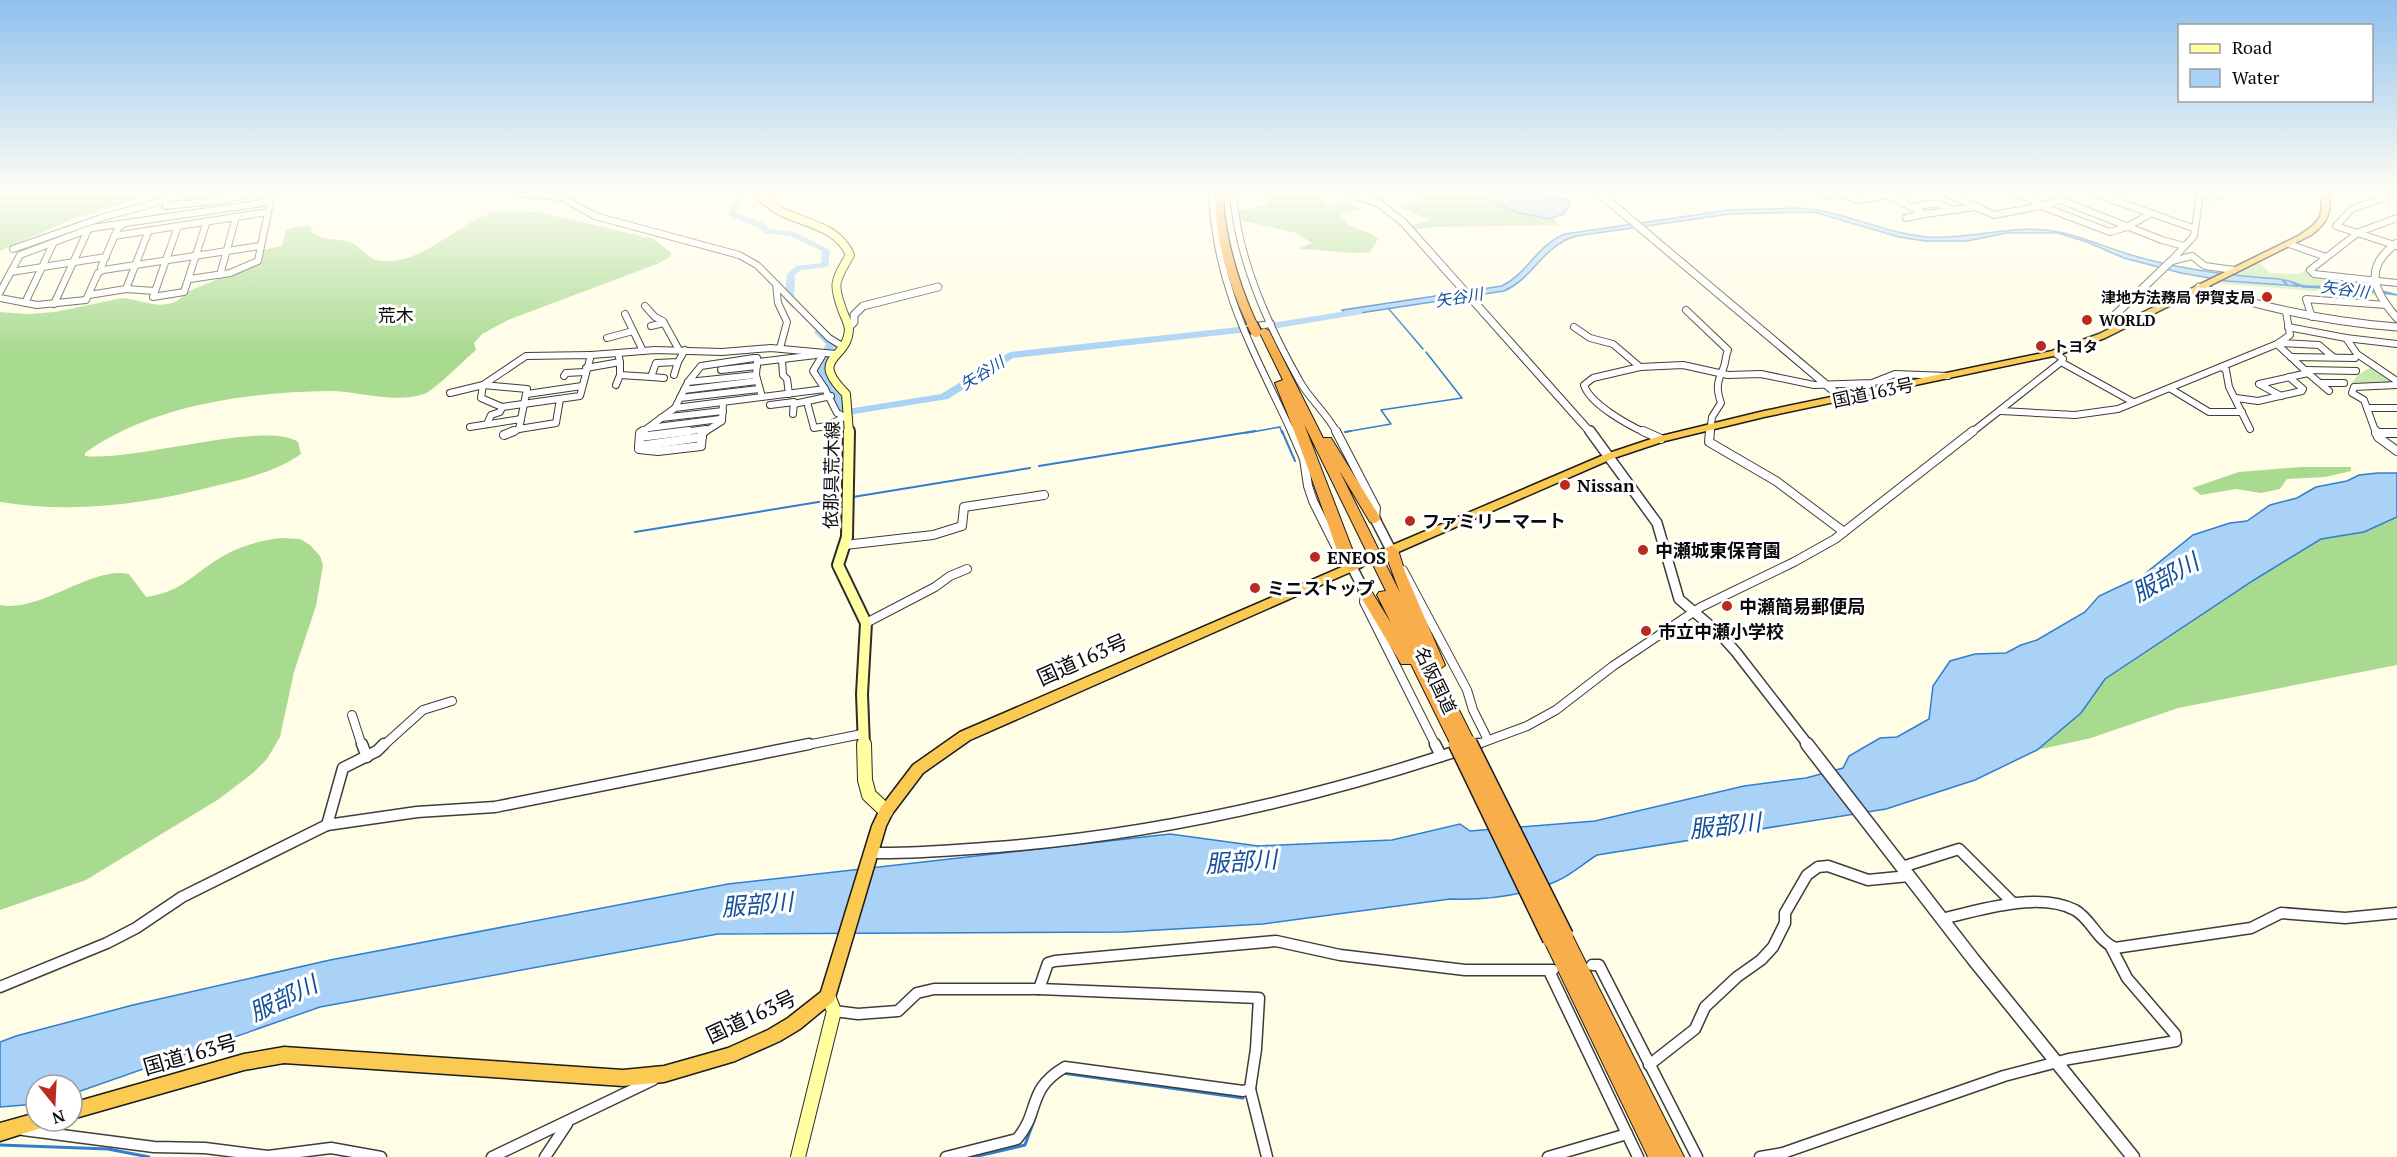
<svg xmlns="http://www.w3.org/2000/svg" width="2397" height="1157" viewBox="0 0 2397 1157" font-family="'PT Serif','Noto Sans JP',serif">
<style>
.green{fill:#c7e9b0}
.forest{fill:#a8da90}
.water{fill:#aad2f7;stroke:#307ed0;stroke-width:1.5}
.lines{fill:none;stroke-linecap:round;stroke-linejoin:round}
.stream-far2{stroke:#307ed0;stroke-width:1.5}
.stream-far1{stroke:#307ed0;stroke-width:2}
.stream{stroke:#307ed0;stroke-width:3}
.river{fill:#aad2f7;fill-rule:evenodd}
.trunk-tunnel{stroke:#dad9c5;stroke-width:12;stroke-dasharray:12 6;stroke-linecap:butt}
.minor-far2-casing{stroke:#3d3d3d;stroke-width:8}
.minor-far1-casing{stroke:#3d3d3d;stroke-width:10}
.minor-casing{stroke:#3d3d3d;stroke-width:13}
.tertiary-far2-casing{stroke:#3d3d3d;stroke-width:9}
.tertiary-far1-casing{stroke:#3d3d3d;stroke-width:12}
.tertiary-casing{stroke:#3d3d3d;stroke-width:15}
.secondary-far2-casing{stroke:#2c2c2c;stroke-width:10}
.secondary-far1-casing{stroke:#2c2c2c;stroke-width:14}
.secondary-casing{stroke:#2c2c2c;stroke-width:16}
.trunk-casing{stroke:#1b1b1b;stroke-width:3}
.motorway-casing{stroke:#1b1b1b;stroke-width:2}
.minor-far2{stroke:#fff;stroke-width:6}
.minor-far1{stroke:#fff;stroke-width:8}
.minor{stroke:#fff;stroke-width:10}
.tertiary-far2{stroke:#fff;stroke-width:7}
.tertiary-far1{stroke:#fff;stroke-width:9}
.tertiary{stroke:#fff;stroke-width:12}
.secondary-far2{stroke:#ffffa1;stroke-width:8}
.secondary-far1{stroke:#ffffa1;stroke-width:10}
.secondary{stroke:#ffffa1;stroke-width:14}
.trunk{fill:#faca52;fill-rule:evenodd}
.motorway{fill:#f8ae4b;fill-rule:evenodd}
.motorway-bridge-far2-casing{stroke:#1b1b1b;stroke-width:13;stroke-linecap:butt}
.motorway-bridge-far1-casing{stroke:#1b1b1b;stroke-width:16;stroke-linecap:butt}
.motorway-bridge-casing{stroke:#1b1b1b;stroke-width:21;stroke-linecap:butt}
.motorway-bridge-far2{stroke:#f8ae4b;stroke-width:10}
.motorway-bridge-far1{stroke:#f8ae4b;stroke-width:14}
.motorway-bridge{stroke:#f8ae4b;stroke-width:18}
.poi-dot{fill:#bb2a20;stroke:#fff;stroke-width:2}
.labels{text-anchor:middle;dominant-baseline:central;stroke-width:6;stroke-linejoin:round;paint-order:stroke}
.far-poi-label{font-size:15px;font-weight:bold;fill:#0a0a0a;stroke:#fff;text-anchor:start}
.far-water-label{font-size:16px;font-style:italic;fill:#12509c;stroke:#fff}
.far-quarter-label{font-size:18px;fill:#0a0a0a;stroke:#fff}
.street-label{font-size:18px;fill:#0a0a0a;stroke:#fff}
.poi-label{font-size:18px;font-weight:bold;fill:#0a0a0a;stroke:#fff;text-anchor:start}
.near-street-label{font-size:21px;fill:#0a0a0a;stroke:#fff}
.near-water-label{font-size:24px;font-style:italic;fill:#12509c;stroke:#fff}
</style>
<rect width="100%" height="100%" fill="#fffde6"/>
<g class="green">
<polygon points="2258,262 2270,273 2299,274 2306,269 2311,275 2372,281 2379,296 2214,283"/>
<polygon points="2373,366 2396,384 2350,385 2358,375"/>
</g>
<g class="forest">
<polygon points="0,193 148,193 129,202 75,218 0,251"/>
<path d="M1251,193h70l5,12h8l11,-4 16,8 -21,5c12,21 23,11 38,25l-8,13c-25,3 -47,-3 -72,-3l14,-6 -16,-10 -56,-13 -1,-10 29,-5v-6z"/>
<polygon points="1477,193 1482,194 1482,197 1511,211 1554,218 1557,225 1432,227 1414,230 1410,226 1431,220 1399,207 1409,203 1419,202 1419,197"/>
<path d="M524,211l20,2 110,26 17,14 -1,4 -13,7 -149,56 -26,14 -8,9 2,7c-11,9 -41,40 -52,44 -30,10 -64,-3 -95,-3 -79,1 -178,14 -244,62v3c51,6 180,-36 213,-14l3,12c-24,17 -53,24 -82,31 -72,19 -144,29 -219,17v-190l27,2 28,-2 67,-14c23,2 46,17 65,-6l73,-31 2,-11 20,-4 4,-16c9,-2 19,-6 28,-2l-4,3c11,10 26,7 39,11 12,3 18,19 35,19 37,2 68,-31 99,-45 12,-6 28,-5 41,-5z"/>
<polygon points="2301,467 2351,467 2351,471 2325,477 2287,479 2280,489 2261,493 2236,489 2201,495 2192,488 2239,472"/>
<polygon points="2397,517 2397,665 2178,708 2091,738 2037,750 2081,713 2105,679 2254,580 2321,539 2364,532"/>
<path d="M281,538l19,1 10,6 10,11 3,9 -7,41 -22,66 -14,65 -13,22 -14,14 -34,26 -133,81 -86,30v-305c41,8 91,-39 129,-31l17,23c34,-5 43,-19 69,-36 21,-14 42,-20 66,-23z"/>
</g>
<g class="water">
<polygon points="1483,193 1524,193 1569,200 1569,206 1564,214 1549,219 1520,213 1481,197"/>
<path d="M1799,208c45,3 84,25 129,29 44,3 87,-14 131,-5 24,5 46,15 69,22 49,15 102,22 153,25l7,7 -4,-6c8,0 14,6 22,6 28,1 66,0 91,9l-45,-6 -49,-2 -12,-5 6,4 -70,-5 -46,-8 -57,-15 -37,-16 -29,-9h-51l-40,8h-42l-26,-4 -85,-25 -84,2 -154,22c-35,11 -42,42 -72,55l-157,24 -5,-5 160,-24c26,-13 34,-40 63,-52l164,-24z"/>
<path d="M2378,473h19v44l-33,15 -43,7 -67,41 -149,99 -24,34 -44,37 -62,30 -89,29 -289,46c-13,8 -26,20 -40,26 -33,15 -72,19 -107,18l-187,25 -140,8 -405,2 -398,73 -248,87v-9h-36v19l-36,3v-65l16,-6 117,-31 197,-45 398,-76 442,-50 88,12 134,-6 68,-16 10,7 125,-10 149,-35 62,-8 37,-10 6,-12 31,-18 17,-1 32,-18 4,-33 17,-25 25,-7 31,-1 15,-8 16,-5 48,-28 14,-16 43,-20 51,-41 37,-12 17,-2 23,-16 27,-7 19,-11 31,-6 12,-6z"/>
</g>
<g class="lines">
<g class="stream-far2">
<polyline points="1388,308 1423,349"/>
<polyline points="1345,432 1391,424 1381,410 1462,398 1426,352"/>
<polyline points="1246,433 1280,427 1282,433"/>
</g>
<g class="stream-far1">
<polyline points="1282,431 1295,461"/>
<polyline points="1345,432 1351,431"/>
<polyline points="1039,466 1255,431"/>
<polyline points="853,497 1030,468"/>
<polyline points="635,532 843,498"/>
</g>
<g class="stream">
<polyline points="1062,1073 1243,1098"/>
<polyline points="0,1145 108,1149 149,1157"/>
<polyline points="974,1157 1025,1145 1036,1115"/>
</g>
<g class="river">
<polygon points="732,193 740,193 744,199 737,213 765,224 770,229 795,232 830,250 828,267 801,270 795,275 794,299 800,306 798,308 792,308 784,299 787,274 796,266 821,263 822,251 790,236 764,233 759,228 731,217 728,213 736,199"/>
<path d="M1359,309l3,1v4l-96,16 -253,28 -65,41 -94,15 -15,-1 -5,-14 -12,-13 -6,-12v-8l10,-22 -12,-12 5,-3 17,14c-2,10 -10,18 -10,27 0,14 18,23 22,38h6l87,-14 69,-42 256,-28z"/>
</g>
<polyline class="trunk-tunnel" points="1358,564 1384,553"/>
<g class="minor-far2-casing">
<g id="minor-far2">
<polyline points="512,193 561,197 595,216 739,255 757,265 829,338 842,346"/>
<path d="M1212,193c4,95 41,156 80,240"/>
<path d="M1233,193c5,66 34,130 66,187 10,19 28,33 38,53"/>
<polyline points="1816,193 1824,197 1835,193"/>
<polyline points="1840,193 1857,200 1904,193"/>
<polyline points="1946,193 1994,215 2046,205"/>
<polyline points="2014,193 2046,205 2060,200 2162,240 2184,246"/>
<polyline points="2093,193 2193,228"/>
<polyline points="2201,193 2214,197 2223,193"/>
<polyline points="1890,196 1925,214 1976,207"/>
<polyline points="2397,197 2391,195 2352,209 2336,226 2397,246"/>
<polyline points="166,206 222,200 252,193"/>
<polyline points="1912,207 1936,203 1951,209"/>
<polyline points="2044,207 2110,232 2127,227 2150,214"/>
<polyline points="1906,218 1925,214"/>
<polyline points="2397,218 2359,232 2310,270 2314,274 2397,283"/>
<polyline points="178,226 153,297 184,292 207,221"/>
<polyline points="114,236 268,212"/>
<polyline points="2289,244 2326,257"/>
<polyline points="13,249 101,218 191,193"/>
<polyline points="2172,261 2192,256 2205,266 2234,270"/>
<polyline points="2170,262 2194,236 2200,193"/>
<polyline points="103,270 260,246"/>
<polyline points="11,272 106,257"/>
<polyline points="220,275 236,217"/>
<polyline points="190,279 230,273 258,261 272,193"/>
<polyline points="776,284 778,303 787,322 780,348"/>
<polyline points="126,289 149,230"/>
<polyline points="0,292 20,255 92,228 270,202"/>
<polyline points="89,295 126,289 155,291"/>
<polyline points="0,298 37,305 86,300 98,273 103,270 101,267 118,228 121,226"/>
<polyline points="25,303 53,244"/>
<polyline points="54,304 88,230"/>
<polyline points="645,306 655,317 663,321 679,350"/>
<path d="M1686,310l42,40c-3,7 -2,13 -5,19 -6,13 -7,20 -2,34l-9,14 -2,16"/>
<polyline points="625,314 643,351"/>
<polyline points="2312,317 2306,299 2386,305"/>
<polyline points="651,326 664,323"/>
<polyline points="1249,327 1271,324"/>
<polyline points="1574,327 1590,338 1613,344 1640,367"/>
<polyline points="2288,327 2346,338 2397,344"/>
<polyline points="607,338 633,331"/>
<polyline points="2346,338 2357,354 2397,381"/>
<polyline points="2280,343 2319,345 2333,357"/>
<polyline points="2277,344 2308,373 2259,384 2281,396"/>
<polyline points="2055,353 2063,359 2061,362 2133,402"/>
<polyline points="820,354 822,356 813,371 825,389"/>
<polyline points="591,355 618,353"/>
<polygon points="591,355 580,396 502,407 481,398 483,385 526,356"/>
<polyline points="2291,357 2355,358"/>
<polyline points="782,360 783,375 787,379 789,394"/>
<polyline points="620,362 620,375 651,377 656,363 678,362 685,350"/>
<polyline points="2222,367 2226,370 2229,387 2250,429"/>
<polyline points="586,368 620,362 618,353 655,350 722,352 771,348 836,354"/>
<polyline points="721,370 757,366"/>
<polyline points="2306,370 2356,371"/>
<polyline points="2308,373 2329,391"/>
<polyline points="674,375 678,362"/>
<polyline points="564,376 566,373 585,372"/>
<polyline points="651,377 664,378"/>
<polyline points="688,382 756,375"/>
<polyline points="2321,383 2344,383"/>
<polyline points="616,385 620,375"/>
<polyline points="2171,389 2209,412 2242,412"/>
<polyline points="684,390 757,381"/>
<polyline points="450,393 483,385 527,389 519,429 556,423 560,399"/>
<polyline points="527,394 582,386"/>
<polyline points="762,397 756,375 757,362 816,355"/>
<polyline points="680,398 759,389"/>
<polyline points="2236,398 2258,401 2302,391 2303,389 2289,377"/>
<polyline points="807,402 814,428 826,426 841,419"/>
<polyline points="794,404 831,396"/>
<polyline points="770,405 794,402 793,414"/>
<polyline points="675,408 825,389 837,413 849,419"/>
<polyline points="2367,408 2397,408"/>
<polyline points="2001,411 2075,415 2118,409 2277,344 2290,335 2286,312"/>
<polyline points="661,418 723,411"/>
<polyline points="487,424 491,415 500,412 502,407"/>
<polyline points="470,427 521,419"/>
<polyline points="649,428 720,419"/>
<polyline points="510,433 519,429"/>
<polyline points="641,433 675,408 688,382 701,366 754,358 757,358 757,362"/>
<polyline points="677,433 706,429"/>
<polyline points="703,433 722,421 723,402"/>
<path d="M1646,433c-18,-8 -56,-29 -62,-48l9,-7 47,-11 43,-2 45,10 33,-1 53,11 58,-2 23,-9 53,2"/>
<polyline points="1971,433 2061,362"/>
<polyline points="2376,433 2364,400 2352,393 2354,387 2397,385"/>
</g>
</g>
<g class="minor-far1-casing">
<g id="minor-far1">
<polyline points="643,431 640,433 639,449 658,451 701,446 702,433 705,431"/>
<polyline points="1292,431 1304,459 1308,486 1313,501 1347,569"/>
<polyline points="1336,431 1376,508 1375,519"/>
<polyline points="1643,431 1661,439"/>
<polyline points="1710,431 1709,442 1776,481 1844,532"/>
<polyline points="2376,431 2378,437 2397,451"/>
<polyline points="2376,433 2397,433"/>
<polyline points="504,435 514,431"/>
<polyline points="640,437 689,431"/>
<polyline points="639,446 702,437"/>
<polyline points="845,545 933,535 962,526 964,507 1044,495"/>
<polyline points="1403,570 1467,690 1473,710 1488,740"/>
<polyline points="1365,593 1364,602 1436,746"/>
<polyline points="866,623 935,587 950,576 967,569"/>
<polyline points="352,715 362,746"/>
<polyline points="383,746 423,710 452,701"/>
<polyline points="802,746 862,734"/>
<polyline points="1473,746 1527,726 1556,710 1613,666 1701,607 1794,562 1835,539 1973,431"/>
</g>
</g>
<g class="minor-casing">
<g id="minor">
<polyline points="362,744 367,757"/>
<polyline points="1435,744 1441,756"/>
<polyline points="327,825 343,768 377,751 384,744"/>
<path d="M871,853c42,1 85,-3 127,-6 164,-13 324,-50 480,-103"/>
<polyline points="1902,867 1959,849 2012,902"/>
<path d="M1942,919c37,-9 97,-28 133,-9 16,9 22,30 40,38l136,-20 30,-15 64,5 52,-5"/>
<polyline points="1592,965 1599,965 1697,1157"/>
<polyline points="1549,971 1638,1157"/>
<polyline points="0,987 107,943 136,928 182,897 327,825 417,812 495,807 809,744"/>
<polyline points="1039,989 1048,963 1055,961 1276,941 1340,955 1465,970 1553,970"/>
<polyline points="834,1011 858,1014 898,1011 917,993 934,989 1039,989 1259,998 1256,1049 1250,1089 1267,1157"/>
<polyline points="1649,1065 1695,1029 1705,1007 1737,977 1761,960 1773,947 1785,923 1785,913 1807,875 1818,867 1828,866 1868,880 1909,876"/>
<polyline points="23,1130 154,1147 205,1148 268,1156 331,1148 381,1157"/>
<polyline points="492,1157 653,1080"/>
<polyline points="545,1157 567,1124"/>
<path d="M946,1157l71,-18c24,-28 9,-49 48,-72l178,24 7,-2"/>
<polyline points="1548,1157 1627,1134"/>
<polyline points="1760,1157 1783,1153 2004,1076 2069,1059 2176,1041 2175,1034 2127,978 2111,947"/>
</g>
</g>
<g class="tertiary-far2-casing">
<g id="tertiary-far2">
<polyline points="1348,193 1378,203 1403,222 1591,433"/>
<polyline points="1599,193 1842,398"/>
<path d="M2397,243c-34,24 -24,48 0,75"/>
<path d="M2199,287c65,21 130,35 198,40"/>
<polyline points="2129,322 2116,314 2170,262"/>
<polyline points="849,327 854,322 854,315 863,306 938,287"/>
</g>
</g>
<g class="tertiary-far1-casing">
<g id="tertiary-far1">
<polyline points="1590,431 1657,523 1679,599 1720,634 1736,652 1809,746"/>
<polyline points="1375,519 1391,550"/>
<polyline points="1352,567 1365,592"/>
</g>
</g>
<g class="tertiary-casing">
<polyline id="tertiary" points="1807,744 1973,959 2133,1157"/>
</g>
<g class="secondary-far2-casing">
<path id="secondary-far2" d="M757,193c7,7 14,13 23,18 25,13 58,15 70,44 -15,26 -18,28 -7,57 2,5 6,12 6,18 -2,31 -41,26 -3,64l3,39"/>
</g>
<g class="secondary-far1-casing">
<polyline id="secondary-far1" points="849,431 847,537 838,565 866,623 862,694 864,746"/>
</g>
<g class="secondary-casing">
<g id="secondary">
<polyline points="864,744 865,780 869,795 886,811"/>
<polyline points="798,1157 834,1011 828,996"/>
</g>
</g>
<g class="trunk-casing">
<g id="trunk">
<path d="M2320,193h8c5,20 -2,31 -17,42l-206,103 -47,17 -294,62 -99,24 -51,17 -225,98h-8l-2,-3 2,-3 225,-96 51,-17 107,-26 288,-60 47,-17 199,-98c19,-12 28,-19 22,-43z"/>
<polygon points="1358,560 1362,561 1364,564 1362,567 970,740 923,773 892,814 886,826 834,1001 800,1029 780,1041 735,1061 664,1082 623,1086 284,1063 244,1070 72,1119 72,1103 244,1054 284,1047 623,1070 664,1066 728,1048 768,1030 788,1018 821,992 872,826 881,807 913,765 960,732"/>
<polygon points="36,1113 36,1121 47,1121 44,1127 0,1141 0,1123"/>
</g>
</g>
<g class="motorway-casing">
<g id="motorway">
<path d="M1215,193h8c2,47 15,89 34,131l-1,2h-8l-1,-2c-19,-42 -32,-84 -32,-131z"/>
<path d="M1264,328l5,3 54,107h8l50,81 -6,4 -5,-1 -31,-52 61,123 -16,-43 7,-4 7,4 7,22 40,93 -6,5 35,70 -3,4 -15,3 -5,-2 -40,-81h-10l-43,-72 2,-3h10l21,34 -14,-28 2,-3 7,-1 -82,-167 55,143 -7,4c-11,-3 -19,-33 -23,-44 -17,-48 -34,-96 -54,-144l8,-3 -24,-49z"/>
<polygon points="1564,928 1570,931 1684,1157 1648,1157 1543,939 1546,934 1552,931 1557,933"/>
</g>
</g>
<use href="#minor-far2" class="minor-far2"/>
<use href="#minor-far1" class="minor-far1"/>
<use href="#minor" class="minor"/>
<use href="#tertiary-far2" class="tertiary-far2"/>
<use href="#tertiary-far1" class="tertiary-far1"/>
<use href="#tertiary" class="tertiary"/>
<use href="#secondary-far2" class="secondary-far2"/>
<use href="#secondary-far1" class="secondary-far1"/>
<use href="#secondary" class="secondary"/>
<use href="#trunk" class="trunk"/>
<use href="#motorway" class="motorway"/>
<g class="motorway-bridge-far2-casing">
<polyline id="motorway-bridge-far2" points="1252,324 1256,332"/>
</g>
<g class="motorway-bridge-far1-casing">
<g id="motorway-bridge-far1">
<polyline points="1466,740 1469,746"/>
<polyline points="1456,741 1458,746"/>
</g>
</g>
<g class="motorway-bridge-casing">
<g id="motorway-bridge">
<polyline points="1458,744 1552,939"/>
<polyline points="1468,744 1564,936"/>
</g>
</g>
<use href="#motorway-bridge-far2" class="motorway-bridge-far2"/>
<use href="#motorway-bridge-far1" class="motorway-bridge-far1"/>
<use href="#motorway-bridge" class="motorway-bridge"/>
</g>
<linearGradient id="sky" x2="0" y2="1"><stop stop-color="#8fc0ee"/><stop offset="0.54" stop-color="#fffef4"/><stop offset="1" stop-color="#fffef4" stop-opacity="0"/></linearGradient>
<rect width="2397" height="355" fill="url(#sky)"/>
<g class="poi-dot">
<circle cx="2267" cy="297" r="6"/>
<circle cx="2087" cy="320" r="6"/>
<circle cx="2041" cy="346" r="6"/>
<circle cx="1565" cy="485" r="6"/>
<circle cx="1410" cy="521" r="6"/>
<circle cx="1643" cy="550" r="6"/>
<circle cx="1315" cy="557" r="6"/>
<circle cx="1255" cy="588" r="6"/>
<circle cx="1727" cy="606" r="6"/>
<circle cx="1646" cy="631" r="6"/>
</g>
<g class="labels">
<g class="far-poi-label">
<text x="2255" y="297" text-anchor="end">津地方法務局 伊賀支局</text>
<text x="2099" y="320">WORLD</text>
<text x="2053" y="346">トヨタ</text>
</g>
<g class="far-water-label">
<text transform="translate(2345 289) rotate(7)">矢谷川</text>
<text transform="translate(1459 297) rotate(-9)">矢谷川</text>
<text transform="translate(982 373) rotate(-32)">矢谷川</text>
</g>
<g class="far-quarter-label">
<text x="396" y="315">荒木</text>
</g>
<g class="street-label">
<text transform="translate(1873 392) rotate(-12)">国道163号</text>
<text transform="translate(831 475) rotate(-89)">依那具荒木線</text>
<text transform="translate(1436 680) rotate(64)">名阪国道</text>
</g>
<g class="poi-label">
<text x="1577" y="485">Nissan</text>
<text x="1422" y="521">ファミリーマート</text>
<text x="1655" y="550">中瀬城東保育園</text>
<text x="1327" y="557">ENEOS</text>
<text x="1267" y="588">ミニストップ</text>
<text x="1739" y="606">中瀬簡易郵便局</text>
<text x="1658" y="631">市立中瀬小学校</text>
</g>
<g class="near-street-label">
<text transform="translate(1082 659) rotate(-24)">国道163号</text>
<text transform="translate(751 1016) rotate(-25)">国道163号</text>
<text transform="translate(190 1054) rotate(-16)">国道163号</text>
</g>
<g class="near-water-label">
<text transform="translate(2165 577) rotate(-29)">服部川</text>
<text transform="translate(1725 825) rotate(-6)">服部川</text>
<text transform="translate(1241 861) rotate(-4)">服部川</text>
<text transform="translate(757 904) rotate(-5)">服部川</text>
<text transform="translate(283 998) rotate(-26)">服部川</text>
</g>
</g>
<rect x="2178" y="24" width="195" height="78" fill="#ffffff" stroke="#9d9d9d" stroke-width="1.5"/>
<rect x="2190" y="44" width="30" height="9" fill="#ffffa1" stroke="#9d9d9d" stroke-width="1.5"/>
<text x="2232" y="54" font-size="18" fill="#0a0a0a">Road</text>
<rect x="2190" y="69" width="30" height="18" fill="#aad2f7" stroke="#9d9d9d" stroke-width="1.5"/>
<text x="2232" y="84" font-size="18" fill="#0a0a0a">Water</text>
<g transform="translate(54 1103) rotate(162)"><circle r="28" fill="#ffffff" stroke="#9d9d9d" stroke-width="1.5"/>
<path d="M0-4.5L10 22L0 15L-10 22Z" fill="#bb2a20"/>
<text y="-9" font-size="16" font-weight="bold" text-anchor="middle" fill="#0a0a0a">N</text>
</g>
</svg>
